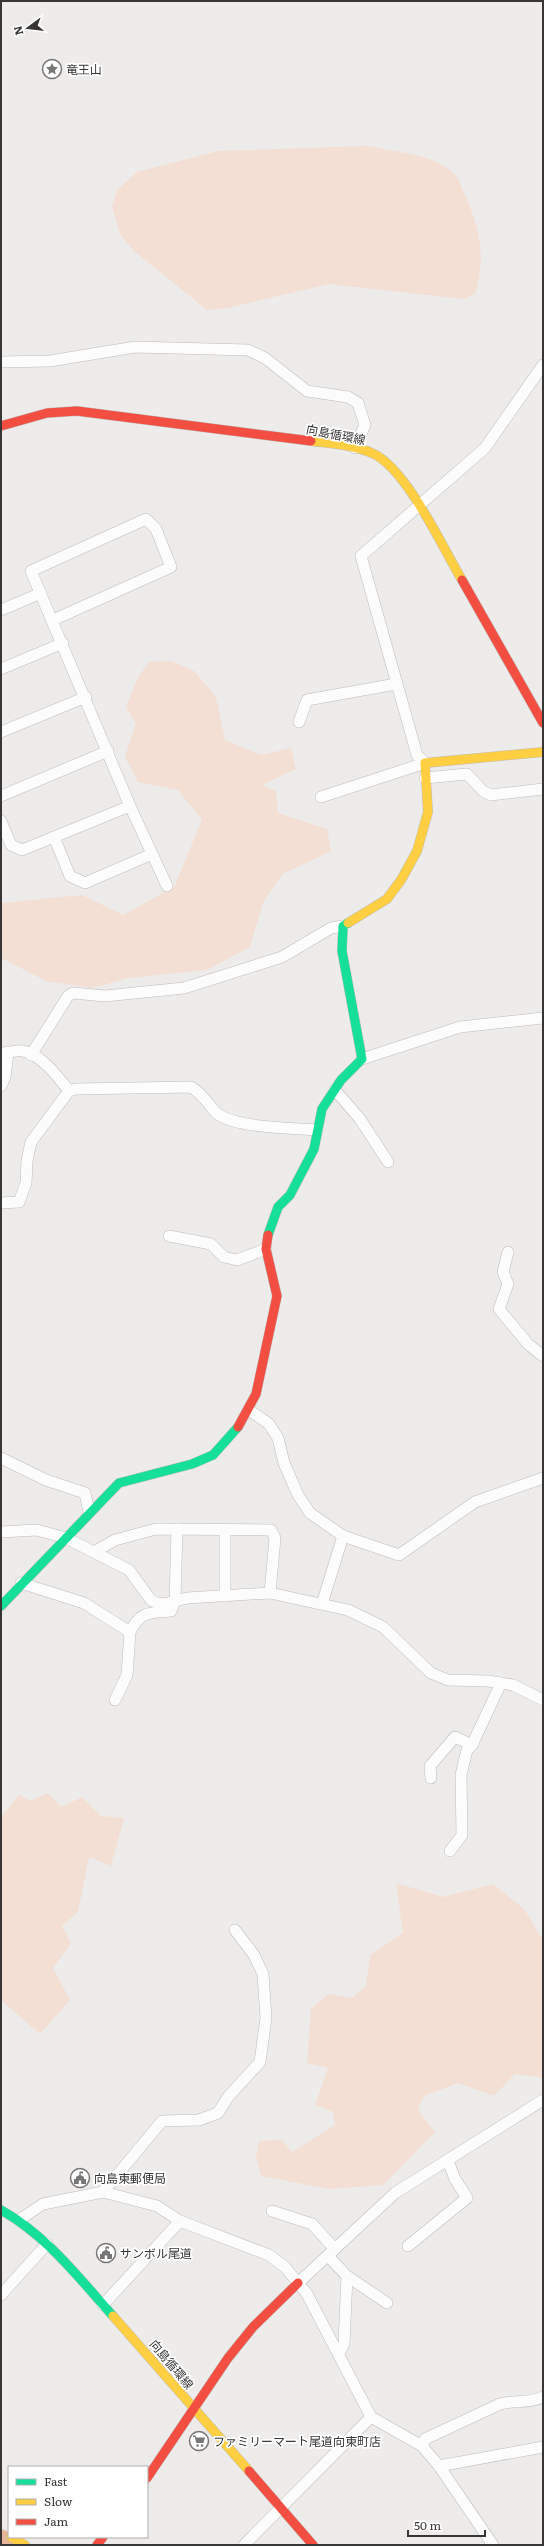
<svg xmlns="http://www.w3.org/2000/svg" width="544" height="2546" viewBox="0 0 544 2546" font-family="Literata,'Noto Sans JP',serif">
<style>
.green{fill:#f4dfd4}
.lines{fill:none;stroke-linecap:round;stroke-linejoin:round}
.river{stroke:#e8b59b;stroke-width:19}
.street-casing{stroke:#bebcba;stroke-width:12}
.fast-casing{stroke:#bebcba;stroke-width:10}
.slow-casing{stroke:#bebcba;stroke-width:10}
.jam-casing{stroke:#bebcba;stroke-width:10}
.street{stroke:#fcfcfc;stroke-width:11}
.fast{stroke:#16e098;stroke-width:9}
.slow{stroke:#ffcf43;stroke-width:9}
.jam{stroke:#f24e42;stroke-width:9}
.labels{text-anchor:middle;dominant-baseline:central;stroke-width:3.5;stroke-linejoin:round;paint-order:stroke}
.poi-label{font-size:12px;fill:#383635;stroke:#fff;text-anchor:start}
.street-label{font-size:12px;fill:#383635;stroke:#fff}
</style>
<rect width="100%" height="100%" fill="#eeecea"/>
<g class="green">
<path d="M367,146c27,6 65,7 86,27 5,3 8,13 10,18 16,32 24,68 12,103l-11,5 -135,-15 -101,24 -21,2 -73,-59 -14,-17 -8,-27 5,-17 20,-18 81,-21z"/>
<polygon points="171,661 194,671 216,697 225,740 261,755 291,748 296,769 262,785 276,791 278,813 327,829 331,851 283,874 264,900 250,947 207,970 128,978 93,988 46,981 1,958 1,903 82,895 123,915 174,887 202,820 178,790 138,782 125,756 136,724 126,707 138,677 149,662"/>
<polygon points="48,1793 61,1807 82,1797 101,1816 124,1818 111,1866 89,1857 78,1912 62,1926 71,1943 53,1968 70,2000 40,2034 1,2000 1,1817 19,1795 30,1801"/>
<polygon points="396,1883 443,1897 493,1884 524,1909 543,1940 543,2078 515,2074 494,2096 458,2083 424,2096 418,2110 435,2132 383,2185 329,2189 261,2176 256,2156 259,2141 282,2140 292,2152 335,2125 333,2112 315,2105 328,2068 307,2063 311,2009 328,1994 352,1998 366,1986 370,1955 403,1933"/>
</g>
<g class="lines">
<polyline class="river" points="1,2539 11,2545"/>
<g class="street-casing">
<g id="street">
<polyline points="1,362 50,361 135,347 248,350 265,358 307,391 348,397 358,403 365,425 355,448"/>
<polyline points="1,610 41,593"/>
<polyline points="53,620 171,567 156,529 146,519 31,571 130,806 167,886"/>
<polyline points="1,669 63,643"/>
<polyline points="299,722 307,700 396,684"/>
<polyline points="1,732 86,697"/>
<polyline points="425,778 467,774 483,791 491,795 543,789"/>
<polyline points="1,796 108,751"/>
<polyline points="321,797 425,763 417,755 361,556 485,448 543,365"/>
<polyline points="1,821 11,845 22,850 130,806"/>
<polyline points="54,837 70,876 85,883 152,854"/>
<path d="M1,1053c7,0 15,-3 22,-2 18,3 36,27 46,40"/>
<polyline points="31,1055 68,996 73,993 105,996 184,988 282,957 331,928 343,926"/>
<polyline points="362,1059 460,1027 543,1018"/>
<polyline points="1,1086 5,1077 8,1053"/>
<polyline points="335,1090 360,1119 388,1162"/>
<path d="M1,1203l18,-1 7,-19 1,-22 4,-19 38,-51 7,-2 115,-2c15,9 19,22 28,28 21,13 73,13 98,15"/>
<polyline points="169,1236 211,1244 224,1257 237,1260 266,1249"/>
<polyline points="508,1252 503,1272 508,1284 499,1309 528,1344 543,1356"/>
<polyline points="249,1410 269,1424 278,1438 284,1463 298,1495 310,1513 343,1536 399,1555 475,1502 543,1478"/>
<polyline points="1,1458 46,1480 85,1493 89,1512"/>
<polyline points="1,1532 37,1530 66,1538 129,1570 151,1600 157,1603 164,1604 187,1598 270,1593 348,1610 383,1627 431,1673 448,1680 488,1681 513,1685 543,1700"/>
<polyline points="94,1552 115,1540 156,1529 271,1530 275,1538 270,1593"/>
<path d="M21,1583l63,20 46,29c10,-21 20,-19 41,-21l4,-10 2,-72"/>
<polyline points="225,1596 225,1530"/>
<polyline points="322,1604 343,1536"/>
<polyline points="115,1700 127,1675 130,1632"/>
<polyline points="431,1778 430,1766 455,1737 472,1745 501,1683"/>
<polyline points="450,1851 462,1835 461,1775 467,1750 472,1745"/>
<polyline points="103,2192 162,2121 199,2120 218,2113 228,2097 260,2062 266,2018 263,1974 254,1955 235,1930"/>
<polyline points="272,2211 312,2224 335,2249"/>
<polyline points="19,2220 43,2204 103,2192 157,2206 180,2221 269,2255 285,2267 307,2294 371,2417 422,2446 439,2466 493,2545"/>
<polyline points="408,2246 467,2198 455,2179 448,2161"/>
<polyline points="328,2256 347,2276 387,2303"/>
<polyline points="298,2283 395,2193 543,2100"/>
<polyline points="1,2295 47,2244"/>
<polyline points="103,2305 180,2221"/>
<polyline points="339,2353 344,2344 347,2276"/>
<path d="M422,2446l3,-7 75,-35c14,-4 29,0 43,-7"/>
<polyline points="439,2466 543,2447"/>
<polyline points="244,2545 371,2417"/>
</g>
</g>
<g class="fast-casing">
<g id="fast">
<polyline points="268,1235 278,1207 290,1195 314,1149 322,1109 341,1080 362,1059 342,951 343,926 348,923"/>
<polyline points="1,1606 119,1483 192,1464 213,1455 238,1427"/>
<path d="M1,2210c45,25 78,68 112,106"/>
</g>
</g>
<g class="slow-casing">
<g id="slow">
<path d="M311,441c21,2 44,4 63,13 33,16 69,94 88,126"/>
<polyline points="348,923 387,899 401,880 417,851 428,812 425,763 543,752"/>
<polyline points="113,2316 249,2471"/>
<polyline points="11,2537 25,2545"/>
</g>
</g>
<g class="jam-casing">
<g id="jam">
<polyline points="1,426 47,413 77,411 311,441"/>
<polyline points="462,580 543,723"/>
<polyline points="238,1427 256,1394 277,1296 266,1249 268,1235"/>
<polyline points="249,2471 313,2545"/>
<polyline points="147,2478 228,2358 253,2327 298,2283"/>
<polyline points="97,2545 103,2537"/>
</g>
</g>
<use href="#street" class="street"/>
<use href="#fast" class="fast"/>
<use href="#slow" class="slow"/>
<use href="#jam" class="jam"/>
</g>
<defs>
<g id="sight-ring" transform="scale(1)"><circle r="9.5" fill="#fff" stroke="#787674" stroke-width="1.5"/><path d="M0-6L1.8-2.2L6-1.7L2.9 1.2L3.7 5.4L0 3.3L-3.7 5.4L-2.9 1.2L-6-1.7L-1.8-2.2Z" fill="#787674"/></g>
<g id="civic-ring" transform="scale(1)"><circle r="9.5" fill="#fff" stroke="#787674" stroke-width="1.5"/><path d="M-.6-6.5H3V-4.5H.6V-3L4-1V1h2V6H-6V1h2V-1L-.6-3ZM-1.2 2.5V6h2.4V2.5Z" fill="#787674"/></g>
<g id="supermarket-ring" transform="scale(1)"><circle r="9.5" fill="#fff" stroke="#787674" stroke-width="1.5"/><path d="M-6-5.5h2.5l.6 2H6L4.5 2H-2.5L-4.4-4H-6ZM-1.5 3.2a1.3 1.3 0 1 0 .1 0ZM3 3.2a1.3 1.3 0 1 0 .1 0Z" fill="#787674"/></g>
</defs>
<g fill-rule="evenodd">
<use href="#sight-ring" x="52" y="69"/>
<use href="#civic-ring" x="80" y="2178"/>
<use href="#civic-ring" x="106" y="2253"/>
<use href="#supermarket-ring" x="199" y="2441"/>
</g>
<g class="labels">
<g class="poi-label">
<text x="66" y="69">竜王山</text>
<text x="94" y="2178">向島東郵便局</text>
<text x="120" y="2253">サンボル尾道</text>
<text x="213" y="2441">ファミリーマート尾道向東町店</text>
</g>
<g class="street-label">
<text transform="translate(336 434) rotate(11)">向島循環線</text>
<text transform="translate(172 2364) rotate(50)">向島循環線</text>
</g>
</g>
<rect width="544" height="2546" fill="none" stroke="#383635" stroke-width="4"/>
<rect x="8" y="2466" width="140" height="72" fill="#ffffff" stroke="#afafae"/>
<rect x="16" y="2479" width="20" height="6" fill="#16e098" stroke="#afafae"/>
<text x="44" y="2486" font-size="12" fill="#383635">Fast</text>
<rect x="16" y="2499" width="20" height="6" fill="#ffcf43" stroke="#afafae"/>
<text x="44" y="2506" font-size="12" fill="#383635">Slow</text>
<rect x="16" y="2519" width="20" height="6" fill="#f24e42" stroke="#afafae"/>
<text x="44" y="2526" font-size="12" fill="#383635">Jam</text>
<g transform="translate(28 28) rotate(255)" stroke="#ffffff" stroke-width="3" paint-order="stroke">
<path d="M0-3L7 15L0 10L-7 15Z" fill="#383635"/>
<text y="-6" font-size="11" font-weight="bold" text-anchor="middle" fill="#383635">N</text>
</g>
<path d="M408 2530v6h77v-6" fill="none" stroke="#383635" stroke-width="2"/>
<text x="414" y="2530" font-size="12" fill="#383635" stroke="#ffffff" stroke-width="3" paint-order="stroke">50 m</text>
</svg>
